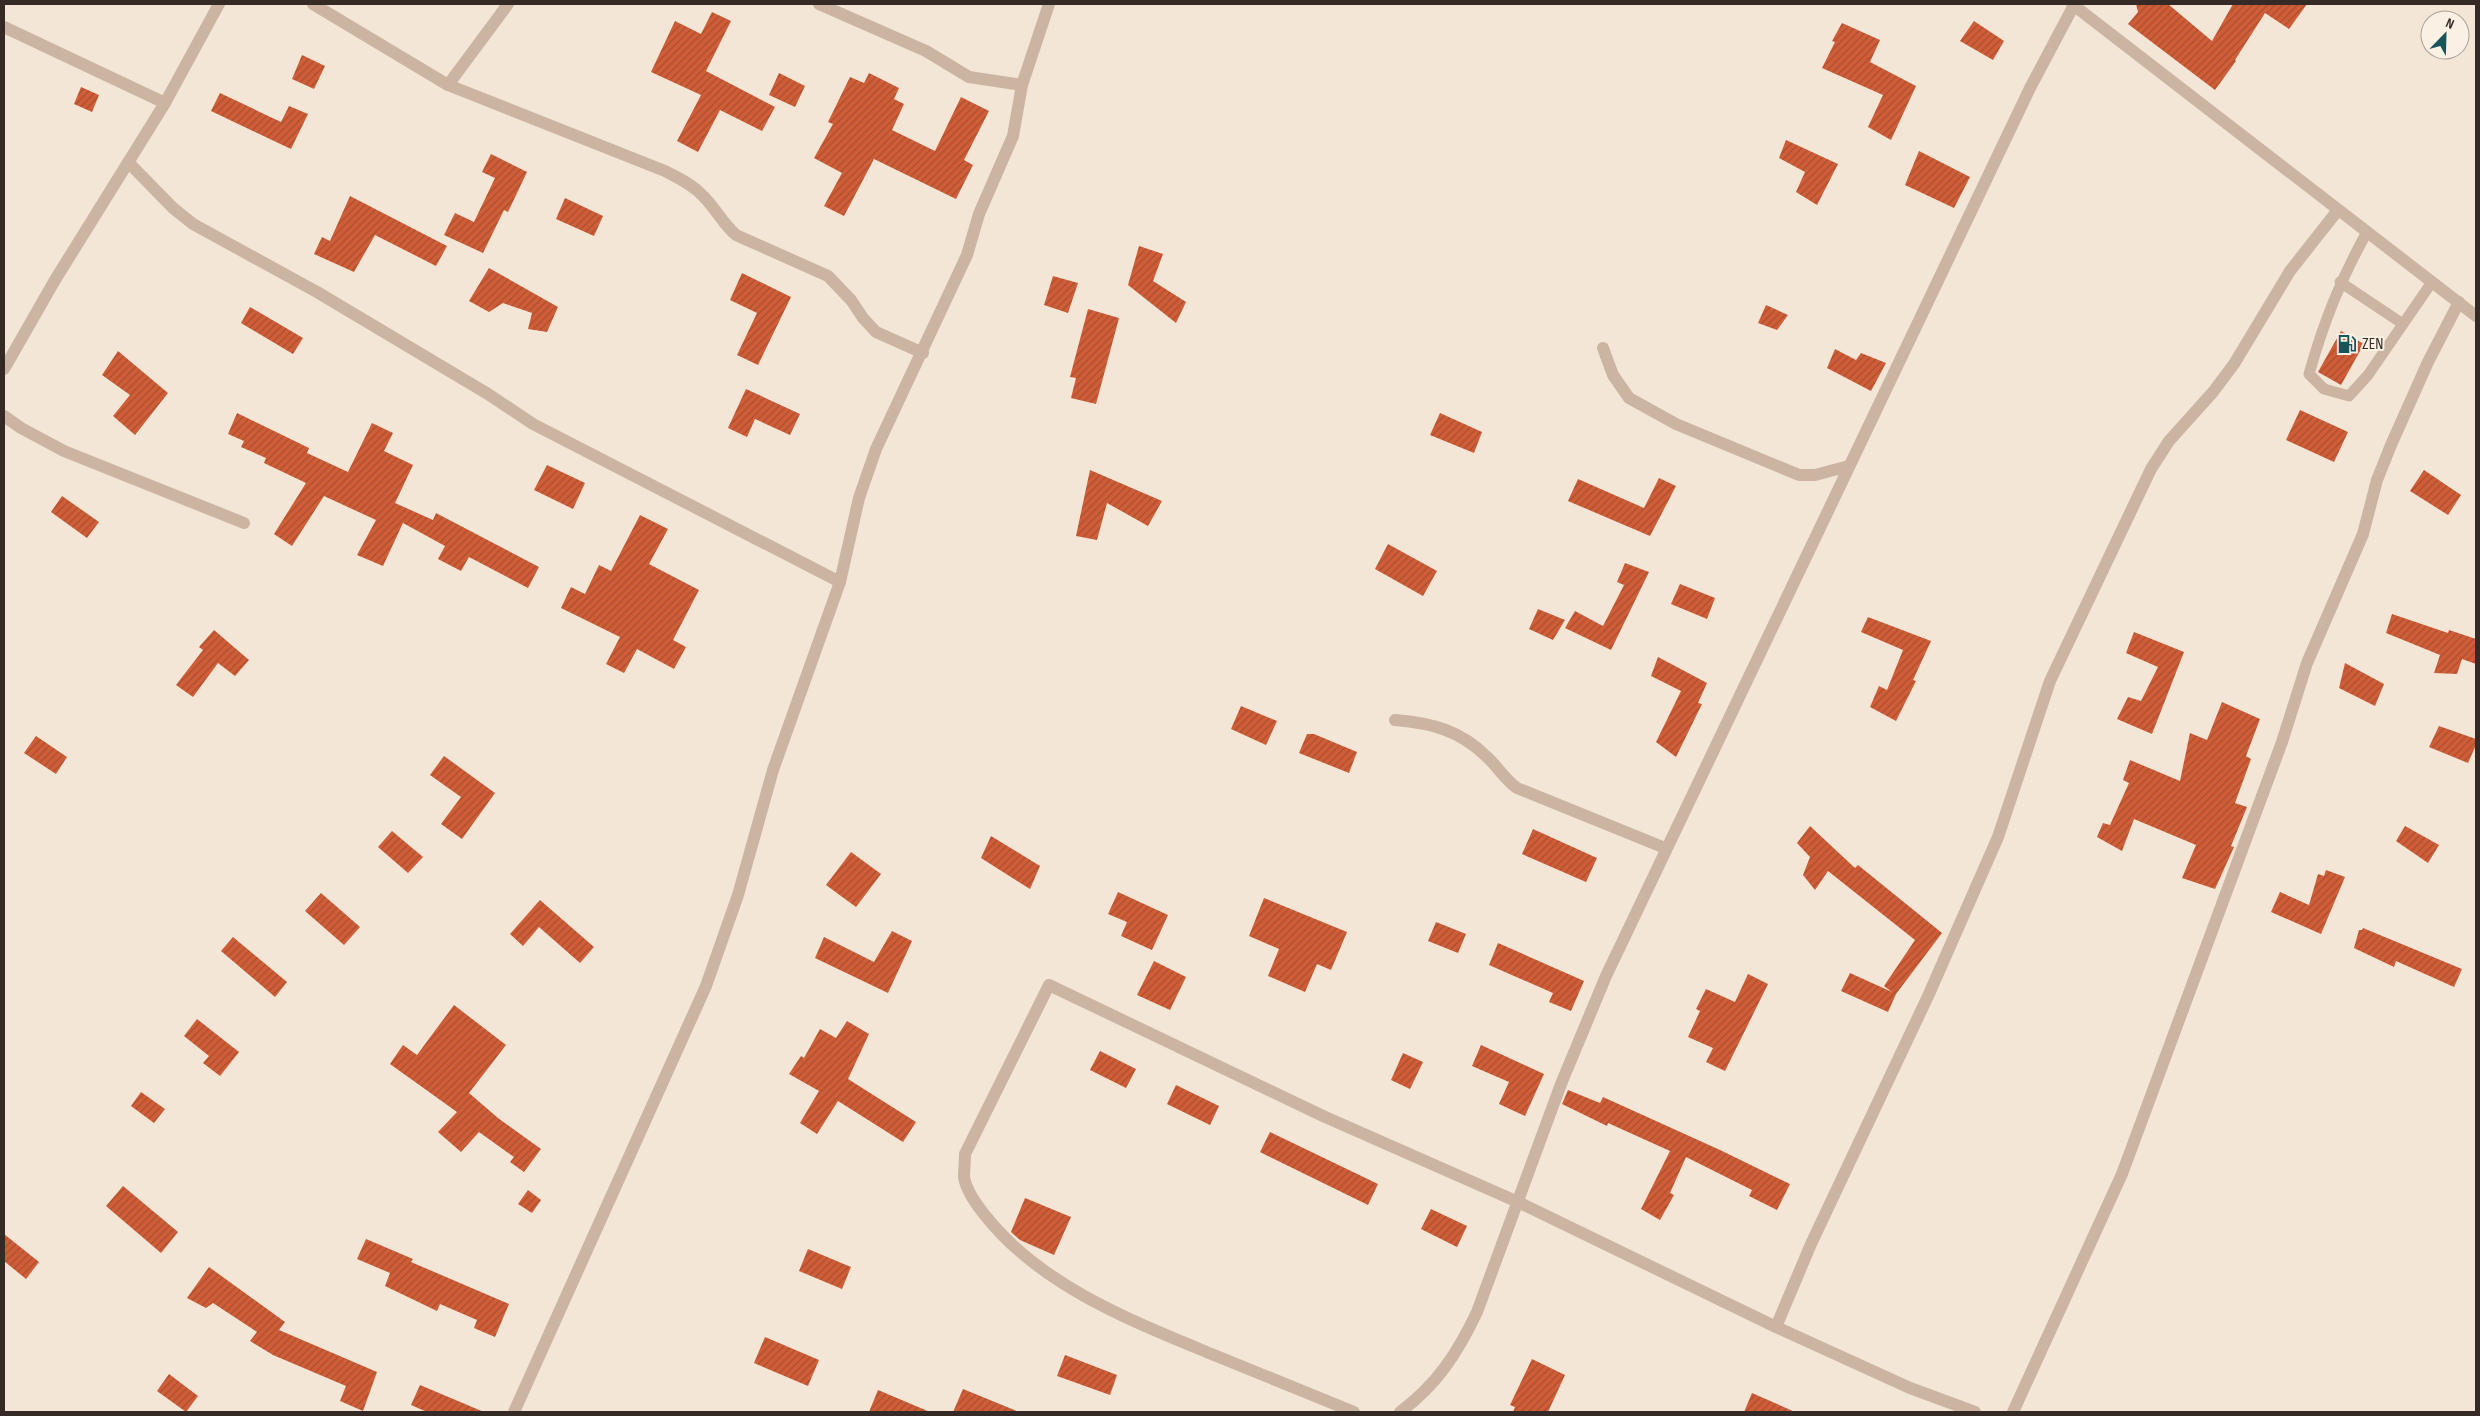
<svg xmlns="http://www.w3.org/2000/svg" width="2480" height="1416" viewBox="0 0 2480 1416" font-family="'Sofia Sans Condensed',sans-serif">
<style>
.building{fill:url(#building-hatch)}
.lines{fill:none;stroke-linecap:round;stroke-linejoin:round}
.service{stroke:#cbb5a2;stroke-width:11}
.minor{stroke:#cbb5a2;stroke-width:12}
.tertiary{stroke:#cbb5a2;stroke-width:12}
.labels{text-anchor:middle;dominant-baseline:central;stroke-width:4;stroke-linejoin:round;paint-order:stroke}
.poi-label{font-size:16px;fill:#352a25;stroke:#faf0e3;text-anchor:start}
</style>
<defs>
<pattern id="building-hatch" width="6" height="6" patternUnits="userSpaceOnUse" patternTransform="scale(1.25)"><rect width="6" height="6" fill="#cf5e38"/><path d="M-1 1l2-2M0 6l6-6M5 7l2-2" fill="none" stroke="#a94e2f"/></pattern>
</defs>
<rect width="100%" height="100%" fill="#f3e6d6"/>
<g class="building">
<polygon points="2136,4 2168,4 2212,41 2233,4 2307,4 2289,29 2265,13 2235,60 2236,61 2215,90 2128,24 2138,12"/>
<polygon points="712,12 731,21 706,71 775,107 762,131 720,110 698,152 677,141 701,95 651,72 675,21 701,34"/>
<polygon points="1974,21 2004,41 1993,60 1960,41"/>
<polygon points="1842,23 1880,40 1870,62 1916,86 1891,140 1868,127 1883,95 1822,68 1835,42 1832,41"/>
<polygon points="302,55 325,66 314,89 292,79"/>
<polygon points="779,73 805,86 795,107 769,95"/>
<polygon points="869,73 899,88 894,99 904,104 892,130 935,151 961,97 989,111 964,160 973,165 956,199 874,159 844,216 824,206 842,173 814,158 833,124 828,122 850,77 864,83"/>
<polygon points="81,87 99,95 92,112 74,104"/>
<polygon points="220,93 281,122 289,106 308,114 291,149 211,111"/>
<polygon points="1786,140 1838,164 1817,205 1796,192 1805,172 1779,158"/>
<polygon points="1919,151 1970,177 1954,208 1905,185"/>
<polygon points="491,154 527,172 508,212 504,210 483,253 444,235 455,213 474,222 495,178 482,172"/>
<polygon points="350,196 447,246 436,266 375,235 354,272 314,254 322,237 330,241"/>
<polygon points="565,198 603,216 594,236 556,219"/>
<polygon points="1139,246 1163,254 1153,281 1186,302 1176,323 1128,285"/>
<polygon points="489,268 558,307 547,332 528,329 532,313 503,303 489,312 469,301"/>
<polygon points="742,273 791,297 758,365 737,355 757,313 730,300"/>
<polygon points="1053,276 1078,283 1068,313 1044,305"/>
<polygon points="1766,305 1788,315 1777,330 1758,323"/>
<polygon points="250,307 303,338 293,354 241,323"/>
<polygon points="1088,309 1119,318 1096,404 1071,398 1076,378 1070,377"/>
<polygon points="2341,331 2364,344 2341,385 2318,372"/>
<polygon points="1835,349 1856,360 1861,353 1886,363 1871,391 1827,368"/>
<polygon points="118,351 168,393 135,435 113,416 130,395 102,375"/>
<polygon points="746,389 800,414 790,435 755,419 747,437 728,428"/>
<polygon points="2300,410 2348,432 2334,462 2286,440"/>
<polygon points="237,413 309,448 307,453 348,472 372,423 393,433 384,451 413,465 395,503 433,520 436,513 539,567 528,588 469,557 461,571 438,559 445,546 403,523 383,566 357,555 376,520 324,496 292,546 274,534 306,483 264,463 266,458 241,447 244,441 228,434"/>
<polygon points="1440,413 1482,432 1474,453 1430,435"/>
<polygon points="547,465 585,483 573,509 534,490"/>
<polygon points="1090,470 1162,501 1148,526 1107,503 1097,540 1076,536"/>
<polygon points="2424,470 2461,495 2448,515 2410,491"/>
<polygon points="1659,478 1676,486 1650,536 1568,501 1578,479 1644,508"/>
<polygon points="62,496 99,522 87,538 51,512"/>
<polygon points="640,515 668,529 649,564 699,590 673,640 686,647 674,669 637,649 624,673 606,664 620,637 561,608 571,587 585,594 599,565 611,571"/>
<polygon points="1388,544 1437,571 1423,596 1375,569"/>
<polygon points="1625,563 1649,572 1611,650 1565,628 1575,611 1603,626 1624,585 1617,582"/>
<polygon points="1680,584 1715,598 1707,619 1671,604"/>
<polygon points="1538,609 1565,620 1553,640 1529,629"/>
<polygon points="2392,614 2448,633 2449,630 2476,639 2476,664 2462,659 2457,674 2434,673 2440,655 2386,633"/>
<polygon points="1868,617 1931,641 1913,680 1916,681 1896,721 1870,707 1879,686 1887,690 1903,650 1861,632"/>
<polygon points="214,630 249,660 235,676 218,663 193,697 176,685 203,650 199,647"/>
<polygon points="2134,632 2184,652 2152,734 2117,719 2128,697 2141,701 2158,667 2126,653"/>
<polygon points="1658,657 1707,683 1698,703 1702,704 1676,757 1656,742 1681,691 1651,676"/>
<polygon points="2345,663 2384,684 2375,706 2339,688"/>
<polygon points="2222,702 2260,719 2246,756 2251,759 2235,803 2247,807 2231,846 2234,847 2215,889 2182,878 2196,845 2134,819 2122,851 2097,837 2103,823 2110,825 2129,783 2123,780 2130,760 2180,781 2190,733 2207,740"/>
<polygon points="1241,706 1277,721 1266,745 1231,729"/>
<polygon points="2439,726 2476,739 2476,745 2468,763 2429,747"/>
<polygon points="1307,734 1314,734 1357,752 1349,773 1299,753"/>
<polygon points="36,736 67,757 56,774 24,753"/>
<polygon points="444,756 495,793 462,839 441,824 461,797 430,775"/>
<polygon points="1810,826 1855,868 1858,865 1942,933 1896,994 1888,1012 1841,991 1850,973 1892,992 1884,986 1915,940 1828,871 1815,890 1803,875 1810,857 1797,843"/>
<polygon points="2405,826 2439,845 2428,863 2396,841"/>
<polygon points="1533,829 1597,858 1586,882 1522,854"/>
<polygon points="392,831 423,857 408,873 378,847"/>
<polygon points="991,836 1040,866 1030,889 981,858"/>
<polygon points="851,852 881,874 856,907 826,885"/>
<polygon points="2326,870 2345,877 2321,934 2271,912 2280,892 2309,905 2318,874 2324,876"/>
<polygon points="1118,892 1168,915 1152,950 1121,936 1127,922 1108,914"/>
<polygon points="321,893 360,927 344,945 305,911"/>
<polygon points="1264,898 1347,932 1331,970 1317,964 1305,992 1268,976 1279,949 1249,936"/>
<polygon points="540,900 594,947 580,963 539,927 523,946 510,934"/>
<polygon points="1436,922 1466,934 1458,953 1428,941"/>
<polygon points="2363,928 2462,969 2454,987 2396,961 2394,967 2354,948 2359,930 2362,930"/>
<polygon points="892,931 912,941 888,993 815,958 824,937 874,962"/>
<polygon points="233,937 287,982 275,997 221,951"/>
<polygon points="1498,943 1584,981 1571,1011 1549,1002 1553,993 1489,965"/>
<polygon points="1154,961 1186,977 1170,1010 1137,995"/>
<polygon points="1748,974 1768,984 1725,1071 1706,1062 1713,1048 1688,1037 1700,1011 1696,1009 1706,989 1735,1002"/>
<polygon points="454,1005 506,1045 469,1093 498,1118 541,1149 524,1172 510,1162 514,1157 479,1132 461,1152 438,1132 457,1112 390,1064 403,1045 417,1055"/>
<polygon points="197,1019 239,1052 220,1076 203,1063 209,1056 184,1036"/>
<polygon points="847,1021 869,1034 848,1079 916,1122 903,1142 838,1101 817,1134 800,1123 819,1091 789,1074 801,1056 804,1058 820,1029 836,1038"/>
<polygon points="1481,1045 1544,1074 1525,1116 1499,1104 1509,1082 1472,1066"/>
<polygon points="1100,1051 1136,1069 1126,1088 1090,1070"/>
<polygon points="1403,1053 1423,1062 1410,1089 1391,1080"/>
<polygon points="1176,1085 1219,1106 1210,1125 1167,1104"/>
<polygon points="1568,1090 1600,1103 1603,1097 1720,1150 1790,1184 1777,1210 1749,1196 1752,1190 1686,1157 1670,1193 1674,1195 1660,1220 1641,1209 1670,1151 1608,1123 1607,1126 1562,1104"/>
<polygon points="141,1092 165,1109 154,1123 131,1106"/>
<polygon points="1270,1132 1378,1184 1368,1205 1260,1152"/>
<polygon points="123,1186 178,1232 161,1253 106,1206"/>
<polygon points="528,1190 541,1200 532,1213 518,1204"/>
<polygon points="1025,1198 1071,1217 1054,1255 1020,1240 1011,1232"/>
<polygon points="1431,1209 1467,1226 1457,1247 1421,1229"/>
<polygon points="4,1234 39,1262 26,1279 4,1261"/>
<polygon points="366,1239 413,1259 411,1262 509,1304 495,1337 474,1328 477,1320 440,1304 437,1311 385,1286 390,1273 357,1259"/>
<polygon points="808,1249 851,1267 842,1289 799,1271"/>
<polygon points="209,1267 285,1322 279,1330 377,1372 363,1411 340,1401 346,1386 273,1355 250,1341 257,1332 213,1303 206,1308 187,1298"/>
<polygon points="765,1337 819,1360 808,1386 754,1363"/>
<polygon points="1065,1355 1117,1375 1110,1395 1057,1376"/>
<polygon points="1532,1359 1565,1375 1548,1412 1513,1412 1515,1407 1510,1405"/>
<polygon points="169,1374 198,1396 186,1412 157,1391"/>
<polygon points="420,1385 484,1412 427,1412 411,1405"/>
<polygon points="963,1389 1019,1412 953,1412"/>
<polygon points="878,1390 930,1412 869,1412"/>
<polygon points="1752,1393 1795,1412 1744,1412"/>
</g>
<g class="lines">
<g class="service">
<path d="M2367,232c-27,49 -43,89 -58,142l15,15 25,7 19,-21 64,-93"/>
<polyline points="2340,282 2403,324"/>
</g>
<g class="minor">
<path d="M313,4l135,81 217,86c13,7 27,13 37,24 13,12 20,28 34,40l92,41 23,24 12,18 13,14 47,21"/>
<polyline points="819,4 926,51 969,77 1022,85"/>
<polyline points="4,27 165,103"/>
<polyline points="448,85 508,4"/>
<polyline points="129,163 173,208 193,224 317,292 488,394 533,424 840,582"/>
<polyline points="1603,348 1613,375 1629,398 1676,424 1799,475 1815,475 1849,466"/>
<polyline points="4,369 55,280 165,103 219,4"/>
<polyline points="4,416 21,428 64,451 244,523"/>
<path d="M1395,720c36,3 65,10 92,37 11,10 18,23 30,31l148,60"/>
<polyline points="1776,1327 1811,1244 1929,994 1998,837 2050,681 2151,469 2169,441 2213,392 2234,364 2290,271 2338,210"/>
<polyline points="514,1412 706,986 738,895 773,770 840,582 859,498 876,449 967,255 979,214 1013,136 1022,85 1049,4"/>
<path d="M1354,1412c-46,-19 -93,-38 -140,-57 -82,-34 -174,-69 -230,-141 -8,-10 -18,-24 -20,-37 0,-7 1,-15 1,-23l84,-169 274,131 195,86 258,125 134,61 65,24"/>
<path d="M1400,1412c37,-27 58,-60 77,-100l84,-228 45,-108 424,-888 44,-83"/>
<polyline points="2013,1412 2122,1174 2282,742 2307,663 2363,534 2377,480 2391,445 2428,362 2459,302"/>
</g>
<polyline class="tertiary" points="2072,4 2476,316"/>
</g>
<defs>
<g id="fuel-bare" transform="scale(1.5)"><path d="M-5.5-6h7V0h2V4h1.3V-2.5L3-4.5l.8-.8L6-3V5H2.5V1h-1V6h-7ZM-4.2-4.7v3.2H.2V-4.7Z" fill="#185559" stroke="#faf0e3" stroke-width="2.5" paint-order="stroke"/></g>
</defs>
<g fill-rule="evenodd">
<use href="#fuel-bare" x="2347" y="344"/>
</g>
<g class="labels">
<g class="poi-label">
<text x="2362" y="344">ZEN</text>
</g>
</g>
<rect width="2480" height="1416" fill="none" stroke="#352a25" stroke-width="10"/>
<g transform="translate(2445 35) rotate(23)"><circle r="24" fill="#faf0e3" stroke="#aba197"/>
<path d="M0-4L9 19L0 12L-9 19Z" fill="#185559"/>
<text y="-8" font-size="14" font-weight="bold" text-anchor="middle" fill="#352a25">N</text>
</g>
</svg>
